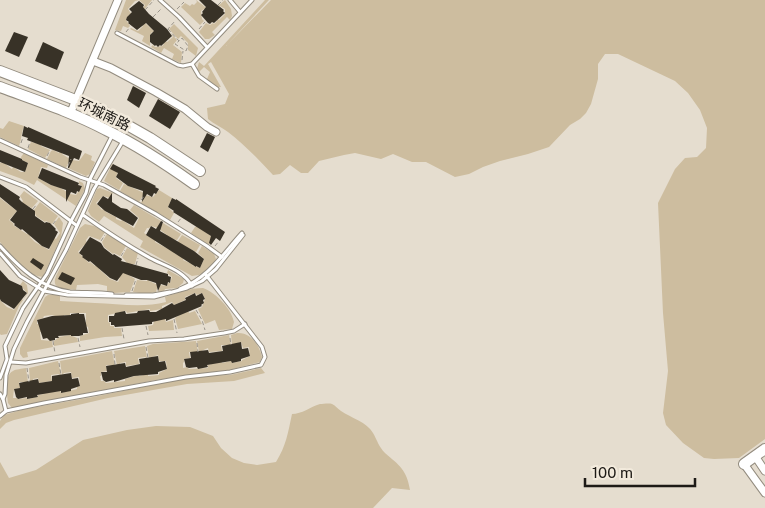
<svg xmlns="http://www.w3.org/2000/svg" width="765" height="508" viewBox="0 0 765 508" font-family="'Public Sans','Noto Sans SC',sans-serif">
<style>
.green{fill:#cdbd9f}
.building{fill:#383227}
.lines{fill:none;stroke-linecap:round;stroke-linejoin:round}
.service-casing{stroke:#938c7f;stroke-width:5}
.minor-casing{stroke:#938c7f;stroke-width:9}
.secondary-casing{stroke:#938c7f;stroke-width:12}
.primary-casing{stroke:#938c7f;stroke-width:12}
.path{stroke:#9b958b;stroke-width:1;stroke-dasharray:4 2.5;stroke-linecap:butt}
.service{stroke:#fff;stroke-width:3}
.minor{stroke:#fff;stroke-width:7}
.secondary{stroke:#fff;stroke-width:10}
.primary{stroke:#fff;stroke-width:10}
.labels{text-anchor:middle;dominant-baseline:central;stroke-width:5;stroke-linejoin:round;paint-order:stroke}
.street-label{font-size:14px;fill:#1d1a16;stroke:#f2eadc}
</style>
<rect width="100%" height="100%" fill="#e5ddcf"/>
<g class="green">
<polygon points="126,0 152,0 144,10 143,8 145,5 139,0 135,1 128,9 132,15 129,15 126,20 130,26 128,28 123,26 121,31 115,30"/>
<polygon points="196,0 208,9 206,10 204,9 201,11 202,19 204,21 200,25 181,7 185,3 190,6 192,4 194,5 197,2"/>
<polygon points="225,0 231,9 232,16 230,20 227,17 212,32 215,35 209,39 205,39 199,32 206,23 210,25 213,23 214,24 217,21 216,18 219,20 225,14 225,9 220,6 218,6"/>
<path d="M265,0h4l-43,46 45,-46h494v439l-26,19 -25,1 -10,-1 -21,-15 -17,-18 -3,-12 5,-42 -5,-58 -5,-110 17,-34 10,-11 12,-1 9,-9 1,-20 -7,-18 -12,-17 -13,-12 -57,-27h-13l-7,10v15l-7,25 -5,9 -6,6 -10,6 -21,22 -21,7 -28,7 -17,6 -14,7 -14,3 -29,-15h-14l-19,-8 -12,5 -26,-6 -11,2 -25,6 -11,12h-7l-11,-8 -10,9 -7,1c-14,-15 -29,-31 -45,-43 -7,-5 -14,-8 -20,-13l-1,-11 18,-4 4,-10 -18,-32 -3,2 13,23h-4l-10,-8 3,-7 -6,-5 -5,5 -2,-3 2,-7 5,4z"/>
<polygon points="144,22 156,33 152,32 150,35 150,46 142,41 144,36 130,29 131,28 138,31 143,26 141,23"/>
<polygon points="174,24 198,48 196,56 188,50 188,43 181,36 178,39 169,29"/>
<polygon points="171,33 177,40 173,45 182,52 181,63 172,59 174,54 164,48 161,53 151,47 153,45 155,47 162,46 164,44 162,42 164,40 167,42 173,37"/>
<path d="M9,121l15,5c-3,8 -2,11 -5,20l-19,-9v-9l3,1z"/>
<polygon points="31,142 41,144 41,146 50,150 45,158 28,149"/>
<polygon points="53,150 59,153 61,150 63,150 62,154 70,159 66,168 47,159 51,151"/>
<polygon points="24,153 48,165 47,168 41,167 38,178 51,185 59,187 70,194 76,195 82,186 79,184 79,181 83,183 85,189 76,206 37,180 34,185 22,179 0,171 0,163 3,162 12,169 13,167 21,172 25,172 28,163 22,160 21,157"/>
<polygon points="85,153 92,156 91,160 95,162 90,174 86,176 68,168 72,160 79,161"/>
<polygon points="112,164 119,168 116,178 123,183 119,190 104,181"/>
<polygon points="124,184 142,192 144,194 139,202 120,191"/>
<polygon points="100,188 113,193 110,198 103,196 96,203 102,210 103,209 106,212 116,217 116,219 121,221 122,220 134,228 139,218 130,210 134,205 161,221 158,228 151,226 149,228 147,228 144,233 155,240 155,242 174,252 174,253 184,258 183,260 192,264 192,265 200,268 204,259 198,253 202,246 214,254 216,259 210,268 199,275 192,276 140,247 143,241 104,216 99,222 91,216 88,211 89,208 97,189"/>
<polygon points="159,190 172,198 168,207 174,213 170,220 141,203 145,195 153,197"/>
<polygon points="24,191 38,201 32,208 21,203 23,201 20,196"/>
<path d="M0,198l17,13 -8,9 5,4 -1,1 14,9 2,-3 4,2 -3,4 5,5 14,8 2,-4 2,-9 3,2 4,-6 -6,-9 5,-7 4,6 -2,14 -18,40c-17,-1 -32,-22 -43,-35z"/>
<polygon points="40,202 58,216 52,224 46,221 45,222 36,216 34,210"/>
<polygon points="163,223 181,234 177,240 165,238 167,235 159,229"/>
<path d="M85,224l9,2 11,6 -5,8 -11,-4 -3,4 1,4 -1,2 -2,-1 -6,7 11,11 1,-1 5,4 2,-3 4,2 -2,4 11,10 8,3 2,-4 -2,-1 10,-13 -6,-7 5,-9 11,5 -3,11h-2l-6,10 8,5 -5,13 -16,1 -7,-1v-6l-9,-2 -21,1 -1,5c-12,-1 -27,0 -19,-16l23,-46z"/>
<polygon points="197,226 211,236 212,238 208,245 191,233 195,227"/>
<polygon points="107,234 126,246 120,256 114,253 113,254 104,247 102,242"/>
<polygon points="182,235 200,245 196,252 179,243 178,241"/>
<polygon points="168,270 184,279 183,283 177,288 165,289 164,291 158,292 160,285 167,286 168,283 170,283 172,277 167,273"/>
<polygon points="148,277 149,281 158,285 156,292 145,294 133,292 137,280 147,281"/>
<polygon points="23,281 27,285 28,293 19,306 7,334 1,335 0,334 0,300 7,307 14,310 20,298 23,300 27,293 20,285"/>
<path d="M203,288c13,5 28,20 31,34l-2,7 -13,1 -4,-10 -10,4 -7,-15 4,-2 3,-8 -3,-6 -5,2 -2,-2 -10,4v3l-11,5 -2,-3 -10,4v3l-12,2v-2l-23,4 -1,-2 -18,4v7l2,1v3h4v2h7l1,8 -17,1 -25,4v-5l9,-3 -1,-6 -4,-2v-2l2,-1v-9h-16v2h-6v4l-12,-4 -8,1 -1,2 -6,2v4h2l4,7 -3,1 1,8 11,1 1,6 -26,5 1,5 -5,1 -3,-4v-6l25,-51 3,-2h12v6c12,1 23,1 35,2 23,1 49,5 71,-1l-1,-5c12,-4 25,-9 38,-9z"/>
<polygon points="188,310 189,313 195,311 202,324 178,329 175,318"/>
<polygon points="155,318 165,319 166,322 173,320 174,330 149,331 148,326 153,325"/>
<path d="M237,333c14,-1 22,12 25,24l-2,5 -31,8 -73,10 -138,27 -6,1 -4,-5c-1,-8 -4,-28 5,-32 3,-2 9,-2 13,-3l2,14h-9l1,6 -6,1 -1,9h4l1,1 9,-1v1l11,-2v-2l6,-1v-1l16,-2 1,2 16,-4v-2l3,-1 -1,-9 -7,1 -1,-6 -7,1 -2,2 -2,-14 52,-10 3,15 -9,-1 1,6 -6,1v4h-1l1,5h3l2,2 19,-2v-2l13,-4 1,1 9,-2v2l11,-1v-2l8,-4 -1,-8h-7l-1,-6 -9,3 -2,-12 6,-2 43,-3 2,11h-9l1,6 -6,1v3l-1,1v5l4,-1 2,2 19,-1v-3l13,-4 1,2 9,-2 1,2 10,-2v-1l8,-4 -1,-9 -6,1 -2,-6 -9,3 -1,-10z"/>
<polygon points="70,335 77,338 78,342 54,346 54,341 59,337"/>
<polygon points="229,335 231,345 221,345 222,351 209,352 208,348 199,352 197,341"/>
<polygon points="145,346 147,358 145,357 138,358 139,364 126,366 126,362 120,363 120,365 117,365 114,351"/>
<polygon points="58,361 61,375 58,374 51,375 52,381 39,383 38,378 33,379 33,382 30,382 29,368"/>
<polygon points="261,368 265,373 234,381 187,384 108,398 14,420 6,423 0,429 0,421 4,415 25,409 93,397 177,380 200,376 230,375"/>
<path d="M320,404c3,0 9,-1 12,0 3,1 6,5 9,7 10,7 26,11 32,22 4,7 6,14 12,20 14,12 22,17 25,37l-18,-2 -19,20h-373v-46l9,16 27,-8 47,-30 44,-10 29,-4 34,1 23,9 8,12 11,10 12,5 13,2 19,-3c10,-16 12,-29 16,-48 10,0 18,-7 28,-10z"/>
</g>
<g class="building">
<polygon points="199,0 211,0 224,10 223,11 225,13 214,23 212,22 210,24 208,23 201,15 203,13 202,12 206,7"/>
<polygon points="139,1 144,5 143,7 149,14 167,29 172,36 161,46 160,45 158,47 156,45 155,46 150,42 150,35 154,31 146,23 137,30 128,23 129,22 126,20 127,17 132,12 129,9"/>
<polygon points="14,32 28,37 19,57 5,51"/>
<polygon points="43,42 64,52 57,70 35,61"/>
<polygon points="133,86 146,93 139,108 127,100"/>
<polygon points="158,99 180,112 170,129 149,116"/>
<polygon points="24,126 28,128 28,127 82,151 79,160 74,158 69,168 68,168 69,156 27,140 28,138 22,136"/>
<polygon points="207,133 215,137 208,152 200,147"/>
<polygon points="0,150 22,159 22,160 28,163 25,172 0,162"/>
<polygon points="113,164 156,186 155,187 159,189 156,194 154,193 152,197 147,194 142,202 143,191 128,186 116,177 118,173 110,169"/>
<polygon points="42,168 79,183 78,185 82,186 79,192 77,191 76,194 71,192 66,202 66,190 51,185 38,178"/>
<polygon points="0,184 20,197 19,199 22,202 35,211 35,216 45,223 46,222 50,223 56,229 55,230 58,232 49,249 42,246 22,229 21,230 14,225 15,224 10,220 17,211 0,197"/>
<polygon points="112,193 112,202 121,208 127,209 138,218 133,226 105,211 97,204 103,196 108,199"/>
<polygon points="172,198 176,200 176,199 225,232 220,241 216,238 211,245 209,243 211,236 173,212 174,211 168,207"/>
<polygon points="161,221 163,222 160,231 194,251 204,259 200,268 196,266 196,267 146,235 151,226 156,229"/>
<polygon points="90,237 101,243 104,248 113,255 114,254 122,259 121,261 168,274 168,276 171,277 170,283 168,282 167,286 161,284 158,291 156,283 147,280 141,280 123,273 117,281 110,278 90,261 89,262 82,257 83,256 79,253"/>
<polygon points="33,258 44,265 41,270 30,262"/>
<polygon points="0,270 9,280 22,286 23,290 27,293 14,309 1,301 0,299"/>
<polygon points="62,272 75,278 71,285 58,279"/>
<polygon points="195,293 196,296 202,293 205,299 203,300 204,303 201,305 202,306 166,321 166,319 152,322 152,324 115,327 114,325 111,325 111,322 109,322 109,316 114,316 115,313 125,311 126,314 137,313 138,311 149,310 150,312 156,312 172,303 174,305 186,300 185,298"/>
<polygon points="79,313 79,314 84,314 88,333 83,333 83,335 79,336 71,336 71,335 58,336 59,338 55,338 55,340 50,341 47,338 43,339 37,320 52,316 71,315 71,314"/>
<polygon points="241,342 242,349 248,348 250,356 241,359 241,361 232,363 231,361 207,365 208,367 198,369 197,367 189,368 186,367 184,359 191,358 190,352 208,350 209,353 223,351 222,346"/>
<polygon points="158,356 159,362 165,361 167,369 158,372 158,374 134,376 114,382 114,380 106,382 103,380 101,372 107,372 106,366 125,363 126,367 140,364 139,359"/>
<polygon points="71,373 72,379 78,378 80,386 71,389 71,391 61,393 61,391 37,395 38,397 27,399 27,397 18,399 16,397 14,389 20,388 19,383 38,379 39,383 52,381 52,376"/>
</g>
<g class="lines">
<g class="service-casing">
<g id="service">
<polyline points="160,0 179,17 207,47"/>
<polyline points="230,0 240,12"/>
<polyline points="117,33 178,65 183,66 192,64 252,0"/>
<polyline points="192,64 199,76 217,89"/>
<polyline points="0,140 80,177 104,185 156,214 207,246 222,257"/>
<polyline points="0,177 26,187 76,225"/>
<path d="M83,215c21,15 44,30 67,43 15,8 33,12 42,28"/>
<path d="M0,246c19,21 40,42 70,46 14,1 28,0 42,2"/>
<polyline points="0,253 20,276 44,291 68,295 154,297 187,288 202,281 216,269 243,235"/>
<path d="M180,289c29,-12 42,-34 62,-56"/>
<polyline points="126,295 153,295 170,292"/>
<polyline points="11,362 26,363 149,341 184,339 224,333 234,331 245,324"/>
<polyline points="0,378 7,359 5,346 23,308 47,274 71,221 86,193 89,181 112,136"/>
<polyline points="0,394 3,399 6,411"/>
<polyline points="3,399 5,394 6,375 14,349 27,322 66,250 94,189 123,141"/>
<polyline points="0,416 6,411 44,403 186,377 230,372 261,365 265,357 262,347 206,275"/>
</g>
</g>
<g class="minor-casing">
<g id="minor">
<polyline points="93,61 111,68 156,92 185,109 207,127 216,132"/>
<polyline points="70,114 118,0"/>
<polyline points="755,456 765,471"/>
<polyline points="744,464 765,493"/>
</g>
</g>
<g class="secondary-casing">
<polyline id="secondary" points="744,464 765,449"/>
</g>
<g class="primary-casing">
<g id="primary">
<polyline points="0,71 99,109 150,138 200,171"/>
<path d="M0,87c35,13 72,25 106,43 31,15 60,34 88,54"/>
</g>
</g>
<g class="path">
<polyline points="218,5 223,0"/>
<polyline points="177,9 184,2"/>
<polyline points="145,10 154,0"/>
<polyline points="153,17 161,9"/>
<polyline points="168,29 179,41 182,38 188,46 186,51 175,44 179,41"/>
<polyline points="199,29 205,22"/>
<polyline points="167,30 175,21"/>
<polyline points="126,32 130,27"/>
<polyline points="182,60 183,51"/>
<polyline points="21,143 23,137"/>
<polyline points="28,148 30,142"/>
<polyline points="47,156 50,150"/>
<polyline points="68,166 71,159"/>
<polyline points="141,200 145,195"/>
<polyline points="33,209 37,204"/>
<polyline points="178,222 182,217"/>
<polyline points="53,224 57,219"/>
<polyline points="101,241 105,235"/>
<polyline points="215,246 219,241"/>
<polyline points="121,256 125,250"/>
<polyline points="136,265 138,258"/>
<polyline points="132,291 136,279"/>
<polyline points="196,310 202,320 205,330"/>
<polyline points="174,319 177,333"/>
<polyline points="146,326 148,335"/>
<polyline points="122,328 124,339"/>
<polyline points="78,338 80,347"/>
<polyline points="230,338 231,345"/>
<polyline points="53,341 55,353"/>
<polyline points="197,343 198,352"/>
<polyline points="146,347 148,358"/>
<polyline points="114,354 115,365"/>
<polyline points="59,363 61,375"/>
<polyline points="27,368 29,382"/>
</g>
<use href="#service" class="service"/>
<use href="#minor" class="minor"/>
<use href="#secondary" class="secondary"/>
<use href="#primary" class="primary"/>
</g>
<g class="labels">
<g class="street-label">
<text transform="translate(104 114) rotate(26)">环城南路</text>
</g>
</g>
<path d="M585 478v8h110v-8" fill="none" stroke="#1d1a16" stroke-width="2.5"/>
<text x="592" y="478" font-size="15" fill="#1d1a16" stroke="#f2eadc" stroke-width="4" paint-order="stroke">100 m</text>
</svg>
